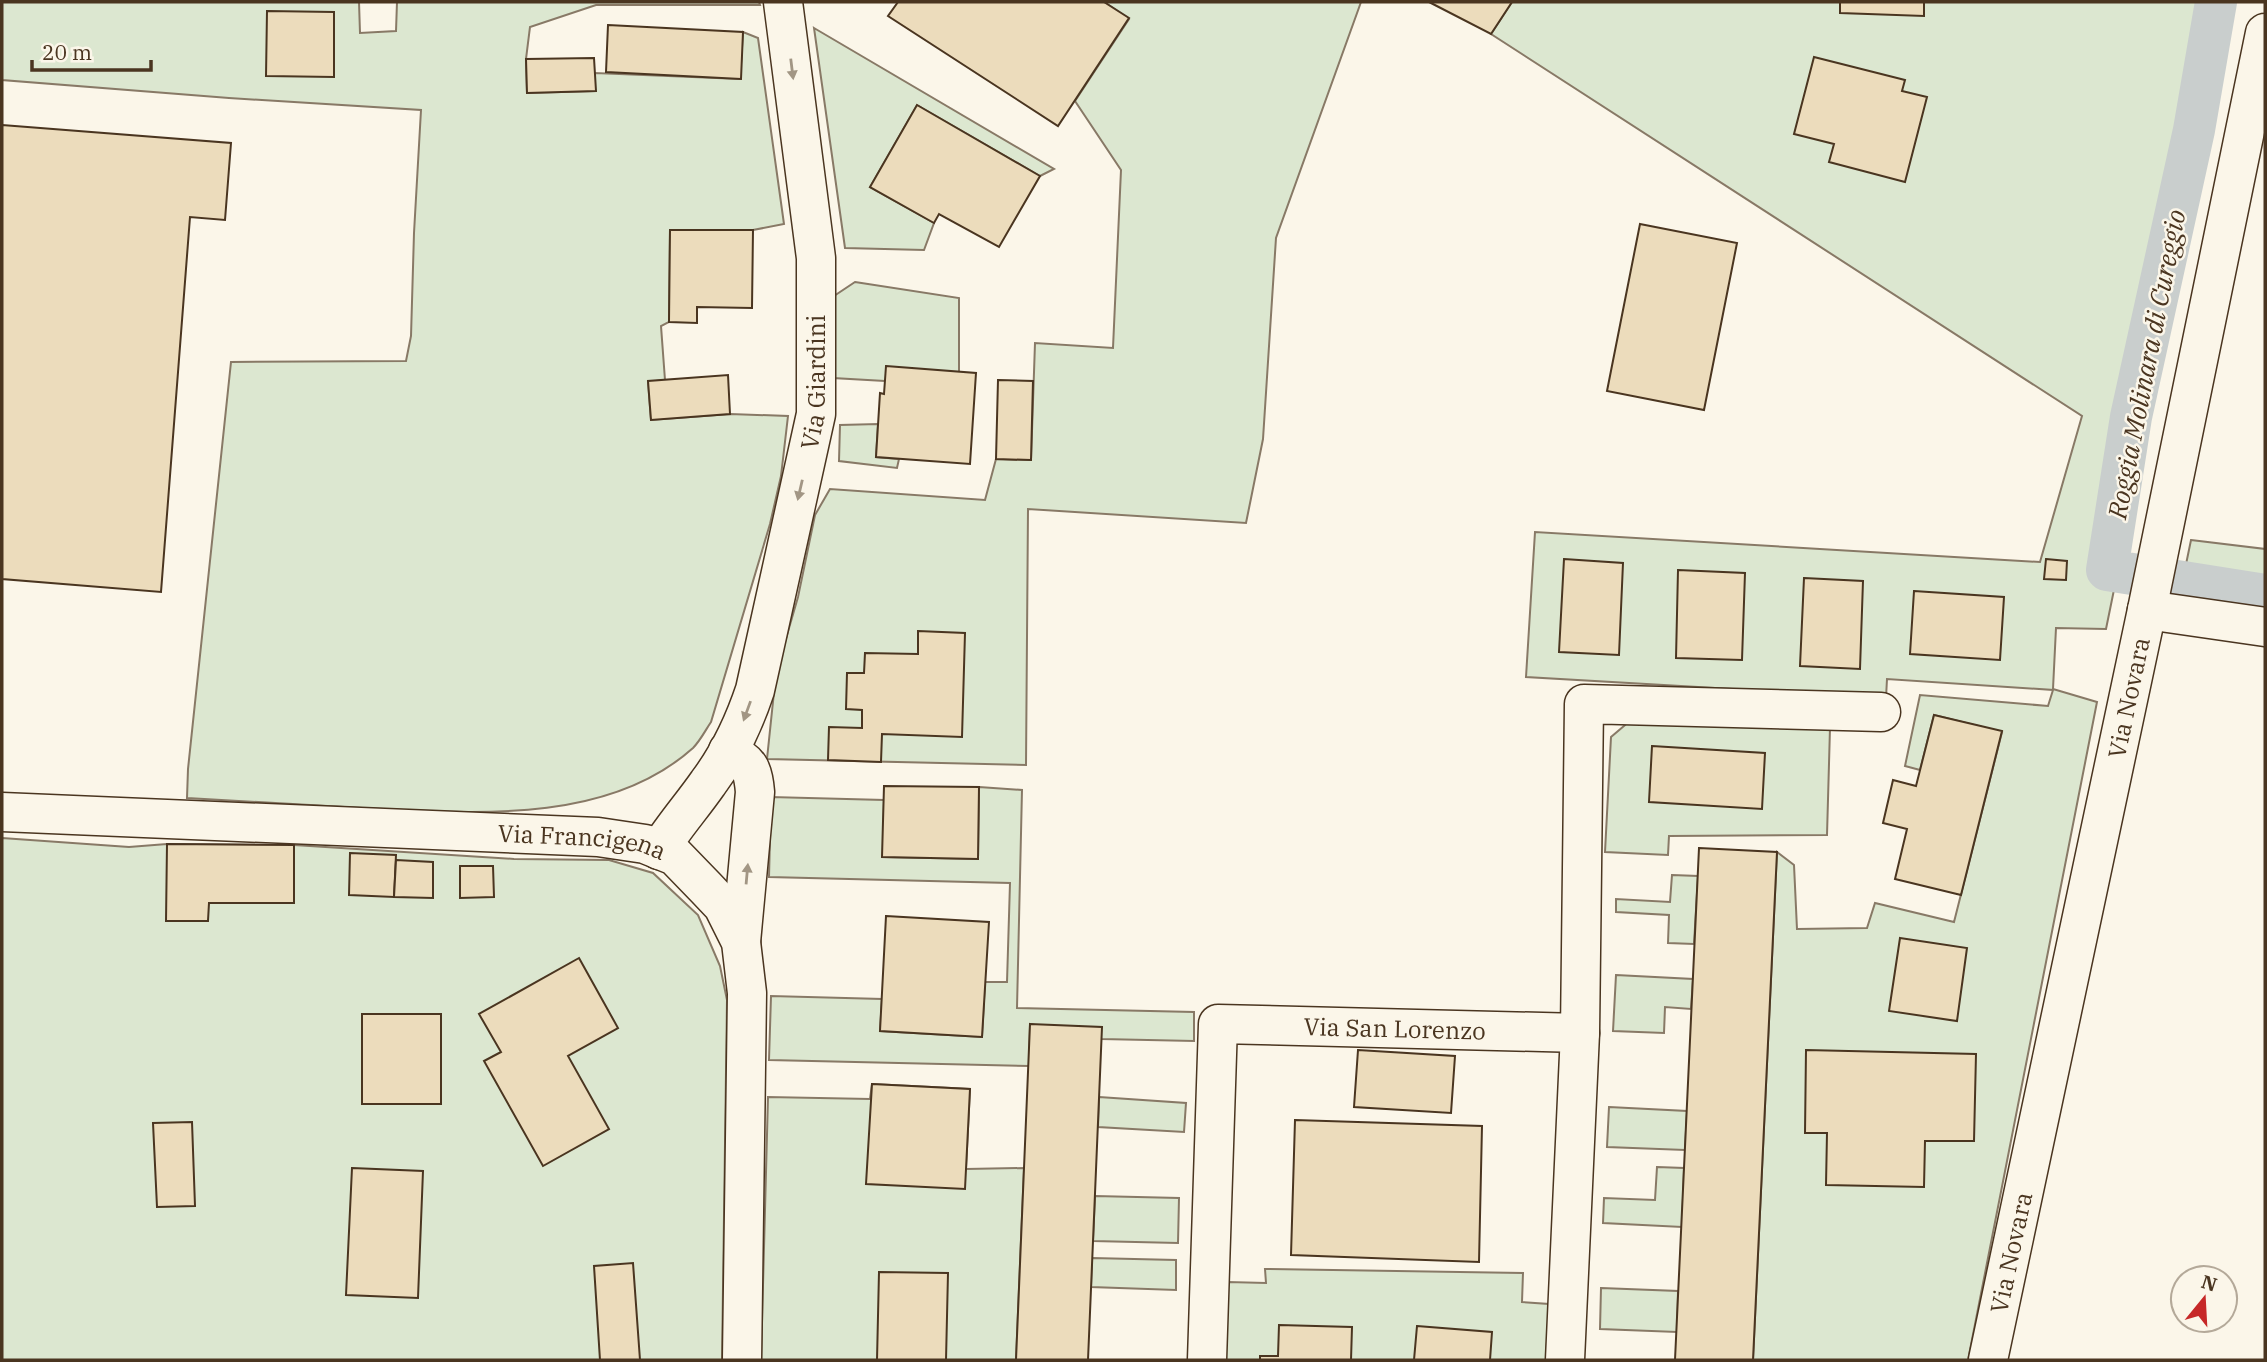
<svg xmlns="http://www.w3.org/2000/svg" width="2267" height="1362" viewBox="0 0 2267 1362" font-family="'IBM Plex Serif',serif">
<style>
.green{fill:#dce7d0;stroke:#887966;stroke-width:2}
.lines{fill:none;stroke-linecap:round;stroke-linejoin:round}
.canal{stroke:#c9cecd;stroke-width:42}
.building{fill:#ecdcbc;stroke:#4a3520;stroke-width:2}
.minor-casing{stroke:#4a3520;stroke-width:41}
.major-casing{stroke:#4a3520;stroke-width:41}
.minor{stroke:#fbf6e9;stroke-width:38}
.major{stroke:#fbf6e9;stroke-width:38}
.oneway{fill:#a29684}
.labels{text-anchor:middle;dominant-baseline:central;stroke-width:5;stroke-linejoin:round;paint-order:stroke}
.street-label{font-size:24px;fill:#4a3520;stroke:#fbf6e9}
.water-label{font-size:26px;font-style:italic;fill:#4a3520;stroke:#fbf6e9}
</style>
<rect width="100%" height="100%" fill="#fbf6e9"/>
<g class="green">
<path d="M2,2h357l1,31 36,-2 1,-29h362l1,3h-164l-66,22 -4,32 1,34 68,-2v-18l145,6 3,-47 15,6 26,186 -31,6h-83l-1,92 -8,4 4,54 -17,2 3,38 79,-6 58,2 -7,60 -11,48 -59,198c-6,9 -11,19 -18,26 -87,78 -224,65 -331,60 -59,-3 -117,-7 -175,-10l1,-29 43,-407 175,-1 5,-25 3,-103 7,-123 -192,-12 -227,-18z"/>
<polygon points="1104,2 1361,2 1276,238 1263,439 1246,523 1028,509 1026,765 767,759 776,673 798,597 815,515 830,489 985,500 996,459 1031,460 1035,343 1113,348 1121,170 1075,101 1129,19"/>
<polygon points="1512,2 2234,2 2106,629 2056,628 2053,689 2097,702 1968,1360 1753,1360 1777,852 1794,865 1797,929 1867,928 1875,903 1954,922 2002,732 1934,715 1920,770 1905,766 1920,695 2048,706 2053,690 1887,679 1886,698 1526,677 1535,532 2040,562 2082,416 1491,34"/>
<polygon points="814,28 1054,169 1040,176 917,105 870,187 934,223 924,250 845,248"/>
<polygon points="855,282 959,298 959,372 885,381 833,378 834,296"/>
<polygon points="878,424 876,457 899,459 897,468 839,461 840,425"/>
<polygon points="2191,540 2265,549 2265,615 2178,603"/>
<polygon points="1631,720 1830,728 1827,835 1669,836 1668,855 1605,852 1611,737"/>
<polygon points="979,787 1022,790 1017,1008 1194,1012 1194,1041 1101,1039 1030,1024 1029,1066 769,1060 771,996 882,999 880,1031 982,1037 985,982 1007,982 1010,883 769,877 771,797 884,800 883,857 978,859"/>
<polygon points="2,838 129,847 167,844 294,845 514,859 609,860 653,873 698,915 720,966 727,1000 722,1360 2,1360"/>
<polygon points="1672,875 1698,876 1694,944 1668,943 1669,915 1616,912 1616,899 1670,902"/>
<polygon points="1616,975 1693,979 1691,1009 1665,1007 1664,1033 1613,1031"/>
<polygon points="872,1084 970,1089 966,1169 1024,1168 1016,1360 761,1360 768,1097 870,1099"/>
<polygon points="1099,1097 1186,1103 1184,1132 1098,1127"/>
<polygon points="1609,1107 1687,1111 1685,1150 1607,1147"/>
<polygon points="1657,1167 1684,1168 1682,1227 1603,1223 1604,1198 1655,1200"/>
<polygon points="1095,1196 1179,1198 1178,1243 1093,1241"/>
<polygon points="1092,1258 1176,1260 1176,1290 1091,1287"/>
<polygon points="1265,1269 1523,1273 1522,1302 1549,1304 1546,1360 1225,1360 1228,1282 1266,1283"/>
<polygon points="1601,1288 1678,1291 1677,1332 1600,1329"/>
</g>
<g class="lines">
<polyline class="canal" points="2216,2 2194,130 2131,417 2107,570 2265,595"/>
</g>
<g class="building">
<polygon points="898,2 1104,2 1129,18 1058,126 888,16"/>
<polygon points="1429,2 1512,2 1491,34"/>
<polygon points="1840,2 1924,2 1924,16 1840,13"/>
<polygon points="267,11 334,12 334,77 266,76"/>
<polygon points="608,25 743,32 741,79 606,72"/>
<polygon points="1814,57 1905,80 1902,91 1927,97 1905,182 1829,162 1834,144 1794,134"/>
<polygon points="594,58 596,91 527,93 526,59"/>
<polygon points="917,105 1040,176 999,247 939,214 934,223 870,187"/>
<polygon points="2,125 231,143 225,220 190,217 161,592 2,579"/>
<polygon points="1640,224 1737,243 1704,410 1607,391"/>
<polygon points="670,230 753,230 752,308 697,307 697,323 669,322"/>
<polygon points="886,366 976,373 970,464 876,457 880,393 884,394"/>
<polygon points="728,375 730,414 651,420 648,381"/>
<polygon points="998,380 1033,381 1031,460 996,459"/>
<polygon points="1564,559 1623,563 1619,655 1559,652"/>
<polygon points="2046,559 2067,561 2066,580 2044,579"/>
<polygon points="1678,570 1745,573 1742,660 1676,658"/>
<polygon points="1804,578 1863,581 1860,669 1800,666"/>
<polygon points="1914,591 2004,597 2000,660 1910,654"/>
<polygon points="918,631 965,633 962,737 882,734 881,762 828,760 829,727 862,728 862,710 846,709 847,673 864,673 865,653 918,654"/>
<polygon points="1934,715 2002,731 1961,895 1895,879 1907,829 1883,823 1893,780 1916,786"/>
<polygon points="1652,746 1765,753 1762,809 1649,802"/>
<polygon points="884,786 979,787 978,859 882,857"/>
<polygon points="167,844 294,845 294,903 209,903 208,921 166,921"/>
<polygon points="1699,848 1777,852 1753,1360 1675,1360"/>
<polygon points="350,853 396,855 394,897 349,895"/>
<polygon points="396,860 433,862 433,898 394,897"/>
<polygon points="460,866 493,866 494,897 460,898"/>
<polygon points="886,916 989,922 982,1037 880,1031"/>
<polygon points="1900,938 1967,948 1957,1021 1889,1011"/>
<polygon points="579,958 618,1028 568,1056 609,1129 543,1166 484,1061 501,1052 479,1014"/>
<rect x="362" y="1014" width="79" height="90"/>
<polygon points="1030,1024 1102,1027 1088,1360 1016,1360"/>
<polygon points="1358,1050 1455,1056 1451,1113 1354,1107"/>
<polygon points="1806,1050 1976,1054 1974,1141 1925,1141 1924,1187 1826,1185 1827,1133 1805,1133"/>
<polygon points="872,1084 970,1089 965,1189 866,1184"/>
<polygon points="1295,1120 1482,1126 1479,1262 1291,1255"/>
<polygon points="192,1122 195,1206 157,1207 153,1123"/>
<polygon points="352,1168 423,1171 418,1298 346,1295"/>
<polygon points="633,1263 640,1360 600,1360 594,1266"/>
<polygon points="879,1272 948,1273 946,1360 877,1360"/>
<polygon points="1279,1325 1352,1327 1351,1360 1260,1360 1260,1356 1278,1356"/>
<polygon points="1417,1326 1492,1332 1490,1360 1414,1360"/>
</g>
<g class="lines">
<g class="minor-casing">
<g id="minor">
<polyline points="2147,610 2265,627"/>
<path d="M728,751c21,12 25,16 27,41l-14,150"/>
<path id="s1" d="M2,812l596,25 47,7 30,12 31,32 17,18 18,36 6,51 -5,367"/>
<path id="s2" d="M659,850c15,-24 33,-44 49,-67 21,-28 36,-60 47,-93l61,-276v-156l-33,-256"/>
<polyline points="1580,1033 1584,704 1881,712"/>
<path id="s3" d="M1207,1360l11,-336 362,9 -15,327"/>
</g>
</g>
<g class="major-casing">
<g id="major">
<path id="s4" d="M1988,1360l159,-750 118,-577"/>
</g>
</g>
<use href="#minor" class="minor"/>
<use href="#major" class="major"/>
</g>
<defs><path id="oneway-solid" d="M-6-.8H1V-3.2L6.5 0L1 3.2V.8H-6Z" transform="scale(1.75)"/></defs>
<g class="oneway">
<use href="#oneway-solid" transform="translate(792 69) rotate(83)"/>
<use href="#oneway-solid" transform="translate(800 490) rotate(103)"/>
<use href="#oneway-solid" transform="translate(747 711) rotate(110)"/>
<use href="#oneway-solid" transform="translate(747 874) rotate(-85)"/>
</g>
<g class="labels">
<g class="street-label">
<text stroke="none"><textPath href="#s2" startOffset="502">Via Giardini</textPath></text>
<text stroke="none"><textPath href="#s4" startOffset="677">Via Novara</textPath></text>
<text stroke="none"><textPath href="#s1" startOffset="581">Via Francigena</textPath></text>
<text stroke="none"><textPath href="#s3" startOffset="513">Via San Lorenzo</textPath></text>
<text stroke="none"><textPath href="#s4" startOffset="110">Via Novara</textPath></text>
</g>
<g class="water-label">
<text transform="translate(2146 364) rotate(-79)">Roggia Molinara di Cureggio</text>
</g>
</g>
<rect width="2267" height="1362" fill="none" stroke="#4a3520" stroke-width="7"/>
<g transform="translate(2204 1299) rotate(18)"><circle r="33" fill="#fbf6e9" stroke="#b4a999" stroke-width="2"/>
<path d="M0-5L12 26L0 18L-12 26Z" fill="#c62828"/>
<text y="-10" font-size="19" font-weight="bold" text-anchor="middle" fill="#4a3520">N</text>
</g>
<path d="M32 60v10h119v-10" fill="none" stroke="#4a3520" stroke-width="3.5"/>
<text x="42" y="60" font-size="21" fill="#4a3520" stroke="#fbf6e9" stroke-width="5" paint-order="stroke">20 m</text>
</svg>
